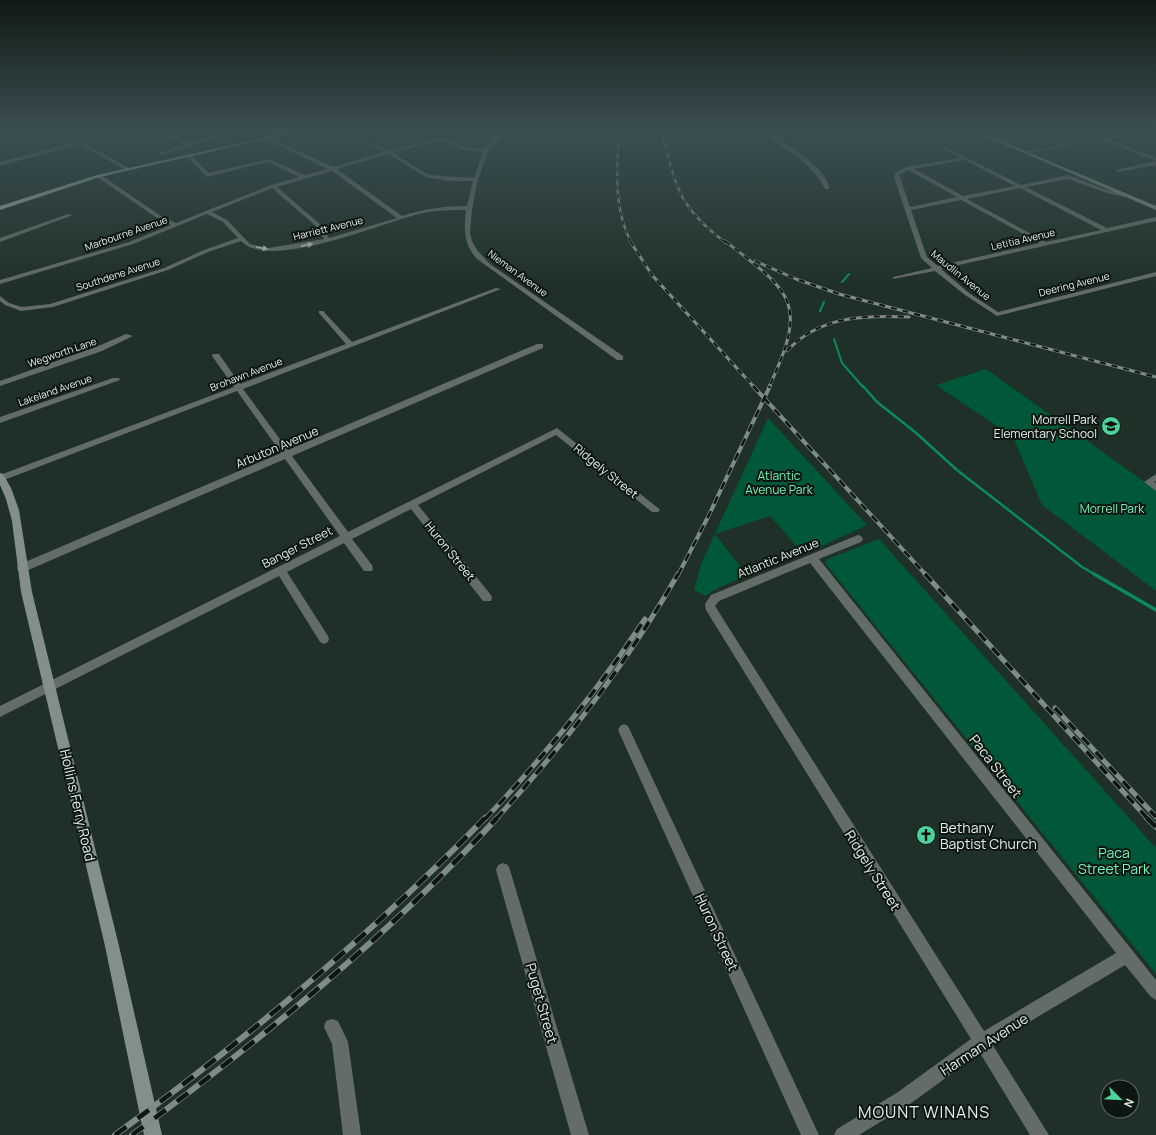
<svg xmlns="http://www.w3.org/2000/svg" width="1156" height="1135" viewBox="0 0 1156 1135" font-family="Manrope,sans-serif">
<style>
.green{fill:#00573a}
.lines{fill:none;stroke-linecap:round;stroke-linejoin:round}
.stream-far2{stroke:#0c895e;stroke-width:2}
.stream-far1{stroke:#0c895e;stroke-width:2.5}
.stream{stroke:#0c895e;stroke-width:3.5}
.street{fill:#636c67;fill-rule:evenodd}
.secondary{fill:#829089;fill-rule:evenodd}
.primary{fill:#9aaca2;fill-rule:evenodd}
.rail-far4-casing{stroke:#7d8c84;stroke-width:2.5}
.rail-far3-casing{stroke:#7d8c84;stroke-width:3}
.rail-far2-casing{stroke:#7d8c84;stroke-width:4}
.rail-far1-casing{stroke:#7d8c84;stroke-width:5}
.rail-casing{stroke:#7d8c84;stroke-width:6}
.rail-far4{stroke:#0e1612;stroke-width:1.5;stroke-dasharray:4.5;stroke-linecap:butt}
.rail-far3{stroke:#0e1612;stroke-width:2;stroke-dasharray:6;stroke-linecap:butt}
.rail-far2{stroke:#0e1612;stroke-width:2.5;stroke-dasharray:8;stroke-linecap:butt}
.rail-far1{stroke:#0e1612;stroke-width:3.5;stroke-dasharray:10;stroke-linecap:butt}
.rail{stroke:#0e1612;stroke-width:4.5;stroke-dasharray:14;stroke-linecap:butt}
.oneway{fill:#b0bbb5}
.labels{text-anchor:middle;dominant-baseline:central;stroke-width:4;stroke-linejoin:round;paint-order:stroke}
.far-street-label{font-size:10px;fill:#e3efe9;stroke:#0e1612}
.poi-label{font-size:12px;fill:#e3efe9;stroke:#0e1612;text-anchor:end}
.street-label{font-size:12px;fill:#e3efe9;stroke:#0e1612}
.park-label{font-size:12px;fill:#6ef8bd;stroke:#0e1612}
.near-street-label{font-size:14px;fill:#e3efe9;stroke:#0e1612}
.near-poi-label{font-size:14px;fill:#e3efe9;stroke:#0e1612;text-anchor:start}
.near-park-label{font-size:14px;fill:#6ef8bd;stroke:#0e1612}
.near-neighbourhood-label{font-size:16px;letter-spacing:1px;fill:#e3efe9;stroke:#0e1612}
</style>
<rect width="100%" height="100%" fill="#1e3027"/>
<g class="green">
<polygon points="986,369 1156,490 1156,591 1042,505 1013,437 936,385"/>
<polygon points="768,418 867,525 807,553 801,551 770,516 715,534 747,575 712,591 706,596 694,590 701,564"/>
<polygon points="879,539 1156,848 1156,974 825,563 828,559"/>
</g>
<g class="lines">
<g class="stream-far2">
<polyline points="842,282 849,274"/>
<polyline points="820,311 824,302"/>
<polyline points="834,339 842,363 863,387"/>
</g>
<polyline class="stream-far1" points="863,386 877,402 915,432 957,470 1082,567 1096,575"/>
<polyline class="stream" points="1094,574 1156,610"/>
<g class="street">
<polygon points="160,131 165,131 189,143 229,131 234,131 193,145 193,147 188,147 160,155 158,153 185,145"/>
<path d="M334,131h5l51,20 50,-14 27,11 17,1c5,-7 13,-18 22,-18l-18,20 -11,32 -5,27 -2,23 2,8 5,9 13,14 133,92v4h-6l-140,-101c-14,-15 -13,-31 -11,-49 -14,0 -29,0 -43,3 -37,8 -153,59 -182,28l-33,11 -40,18 -115,37 -32,4 -16,-6 -5,-4v-5l9,7 13,4 28,-3 114,-36 40,-18 34,-12 -15,-16 -16,-8 -74,30 -133,40v-4l129,-38 42,-17 -14,-7 -60,-41v-2h4l60,41 15,7 95,-38 28,-8 -31,-15 -61,15 -21,-21v-2h4l18,19 61,-14 36,16 23,-6 -64,-30v-2h4l65,30 52,-15zM440,140l24,10 19,2 -9,26 -45,-3 -36,-22zM388,154l38,23 22,4h25l-6,25c-23,0 -43,3 -65,10l-65,-47zM332,171l65,47 -68,20 -8,-13 -44,-38zM272,188l45,39 7,12 -56,9 -18,-4 -23,-24 -15,-8z"/>
<path d="M763,131h4l6,4 55,-4 -2,1 -50,5c15,10 53,33 53,52h-4c-17,-32 -38,-35 -62,-58z"/>
<polygon points="1145,131 1152,131 1109,139 1156,158 1156,161 1103,140 1026,153 1024,152"/>
<polygon points="81,141 130,169 125,170 80,144 0,166 0,162"/>
<path d="M945,147l76,38 47,-10 42,16 17,3v2l-2,1 -18,-4 -39,-14 -42,8 81,41 49,-11v4l-215,48 28,24 29,19 158,-40v4l-159,40 -32,-21 -30,-24 -42,8v-2l39,-9 -11,-10 -27,-81 1,-4 11,-6 55,-9 -18,-9zM965,160l50,26 -52,10 -49,-27zM908,170l49,27 -47,10 -10,-30v-3zM1020,188l81,42 -55,12 -79,-43zM961,200l79,43 -102,23 -11,-9 -16,-47z"/>
<polygon points="1156,161 1156,165 1118,172 1115,170"/>
<polygon points="68,214 73,215 0,242 0,238"/>
<polygon points="496,288 501,289 243,389 288,450 537,344 543,344 543,348 292,456 348,532 557,428 658,508 660,510 658,512 652,512 556,435 418,505 491,595 492,598 491,601 483,601 411,509 352,539 372,565 373,568 372,571 364,571 344,543 287,572 328,636 329,639 328,642 324,644 320,642 279,576 0,717 0,706 340,536 285,459 26,571 18,571 17,568 18,565 281,453 237,391 4,480 0,481 0,475 234,387 212,356 213,354 219,354 240,384 346,344 319,313 319,311 323,311 352,342"/>
<polygon points="126,334 133,336 102,351 0,386 0,381 96,347"/>
<polygon points="113,378 119,378 120,380 0,423 0,417"/>
<polygon points="1156,474 1156,481 1154,482 1156,483 1156,491 1144,482"/>
<path d="M858,535l3,1 2,3 -2,3 -42,17 337,421v20l-5,-3 -26,-32 -133,79 57,91h-19l-50,-82 -70,51 -51,31h-25l3,-6 61,-37 73,-53 -265,-429 -1,-6 6,-9zM810,563l306,390 -132,78 -269,-425 4,-5z"/>
<polygon points="624,724 628,726 819,1135 801,1135 618,730 620,726"/>
<polygon points="503,863 508,865 510,870 589,1135 571,1135 496,870 498,865"/>
<polygon points="332,1019 338,1021 348,1042 361,1135 343,1135 332,1044 324,1027 326,1021"/>
</g>
<g class="secondary">
<polygon points="973,131 978,131 1156,206 1156,210"/>
<polygon points="0,473 3,474 11,488 19,510 32,592 119,946 162,1135 144,1135 105,946 21,592 12,521 6,499 0,485"/>
</g>
<polygon class="primary" points="295,131 301,131 100,177 0,210 0,206 97,175"/>
<g class="rail-far4-casing">
<g id="rail-far4">
<path d="M619,131c-2,38 -6,77 12,111"/>
<path d="M662,131c13,54 16,76 63,111"/>
<polyline points="723,240 726,242"/>
</g>
</g>
<g class="rail-far3-casing">
<g id="rail-far3">
<polyline points="630,241 652,275 754,387"/>
<polyline points="724,241 726,243"/>
<path d="M725,241c69,53 83,62 44,146"/>
<polyline points="755,261 796,279 839,294 1156,377"/>
<path d="M787,351c32,-35 77,-36 122,-34"/>
</g>
</g>
<g class="rail-far2-casing">
<g id="rail-far2">
<polyline points="753,386 926,575"/>
<polyline points="678,575 708,517 770,386"/>
</g>
</g>
<g class="rail-far1-casing">
<g id="rail-far1">
<polyline points="925,574 1148,819"/>
<polyline points="1055,708 1156,817"/>
<path d="M485,819c59,-62 113,-129 160,-200"/>
<path d="M496,819c70,-76 131,-156 182,-245"/>
</g>
</g>
<g class="rail-casing">
<g id="rail">
<polyline points="1147,818 1156,827"/>
<path d="M115,1135c132,-96 256,-200 370,-317"/>
<path d="M132,1135c130,-96 255,-198 365,-317"/>
</g>
</g>
<use href="#rail-far4" class="rail-far4"/>
<use href="#rail-far3" class="rail-far3"/>
<use href="#rail-far2" class="rail-far2"/>
<use href="#rail-far1" class="rail-far1"/>
<use href="#rail" class="rail"/>
</g>
<defs><path id="oneway-solid" d="M-6-.8H1V-3.2L6.5 0L1 3.2V.8H-6Z"/></defs>
<g class="oneway">
<use href="#oneway-solid" transform="translate(307 245) rotate(-11)"/>
<use href="#oneway-solid" transform="translate(262 248) rotate(10)"/>
</g>
<linearGradient id="sky" x2="0" y2="1"><stop stop-color="#101a15"/><stop offset="0.45" stop-color="#3b4e52"/><stop offset="1" stop-color="#3b4e52" stop-opacity="0"/></linearGradient>
<rect width="1156" height="289" fill="url(#sky)"/>
<defs>
<g id="school-disc" transform="scale(1)"><circle r="9.5" fill="#4ad49c" stroke="#0e1612"/><path d="M0-5L7-2L0 1L-7-2ZM-4 1L0 2.5L4 1V4Q0 6-4 4Z" fill="#111"/></g>
<g id="church-disc" transform="scale(1)"><circle r="9.5" fill="#4ad49c" stroke="#0e1612"/><path d="M-1.2-6h2.4v3.5h3.3v2.4h-3.3V6h-2.4V-.1h-3.3v-2.4h3.3Z" fill="#111"/></g>
</defs>
<g fill-rule="evenodd">
<use href="#school-disc" x="1111" y="426"/>
<use href="#church-disc" x="926" y="835"/>
</g>
<g class="labels">
<g class="far-street-label">
<text transform="translate(328 228) rotate(-14)">Harriett Avenue</text>
<text transform="translate(126 233) rotate(-19)">Marbourne Avenue</text>
<text transform="translate(1023 239) rotate(-13)">Letitia Avenue</text>
<text transform="translate(518 273) rotate(36)">Nieman Avenue</text>
<text transform="translate(118 274) rotate(-18)">Southdene Avenue</text>
<text transform="translate(961 275) rotate(39)">Maudlin Avenue</text>
<text transform="translate(1074 284) rotate(-14)">Deering Avenue</text>
<text transform="translate(62 352) rotate(-19)">Wegworth Lane</text>
<text transform="translate(246 374) rotate(-21)">Brohawn Avenue</text>
<text transform="translate(55 390) rotate(-19)">Lakeland Avenue</text>
</g>
<g class="poi-label">
<text x="1097" y="419">Morrell Park<tspan x="1097" dy="14">Elementary School</tspan></text>
</g>
<g class="street-label">
<text transform="translate(277 447) rotate(-23)">Arbuton Avenue</text>
<text transform="translate(606 471) rotate(39)">Ridgely Street</text>
<text transform="translate(297 547) rotate(-27)">Banger Street</text>
<text transform="translate(450 551) rotate(51)">Huron Street</text>
<text transform="translate(778 558) rotate(-22)">Atlantic Avenue</text>
</g>
<g class="park-label">
<text x="779" y="475">Atlantic<tspan x="779" dy="14">Avenue Park</tspan></text>
<text x="1112" y="508">Morrell Park</text>
</g>
<g class="near-street-label">
<text transform="translate(996 766) rotate(52)">Paca Street</text>
<text transform="translate(78 805) rotate(77)">Hollins Ferry Road</text>
<text transform="translate(873 870) rotate(58)">Ridgely Street</text>
<text transform="translate(717 932) rotate(65)">Huron Street</text>
<text transform="translate(542 1003) rotate(74)">Puget Street</text>
<text transform="translate(984 1044) rotate(-33)">Harman Avenue</text>
</g>
<g class="near-poi-label">
<text x="940" y="827">Bethany<tspan x="940" dy="16">Baptist Church</tspan></text>
</g>
<g class="near-park-label">
<text x="1114" y="852">Paca<tspan x="1114" dy="16">Street Park</tspan></text>
</g>
<g class="near-neighbourhood-label">
<text x="924" y="1112">MOUNT WINANS</text>
</g>
</g>
<g transform="translate(1120 1099) rotate(114)"><circle r="19" fill="#0e1612" stroke="#636d68"/>
<path d="M0-3L7 15L0 10L-7 15Z" fill="#4ad49c"/>
<text y="-6" font-size="11" font-weight="bold" text-anchor="middle" fill="#e3efe9">N</text>
</g>
</svg>
